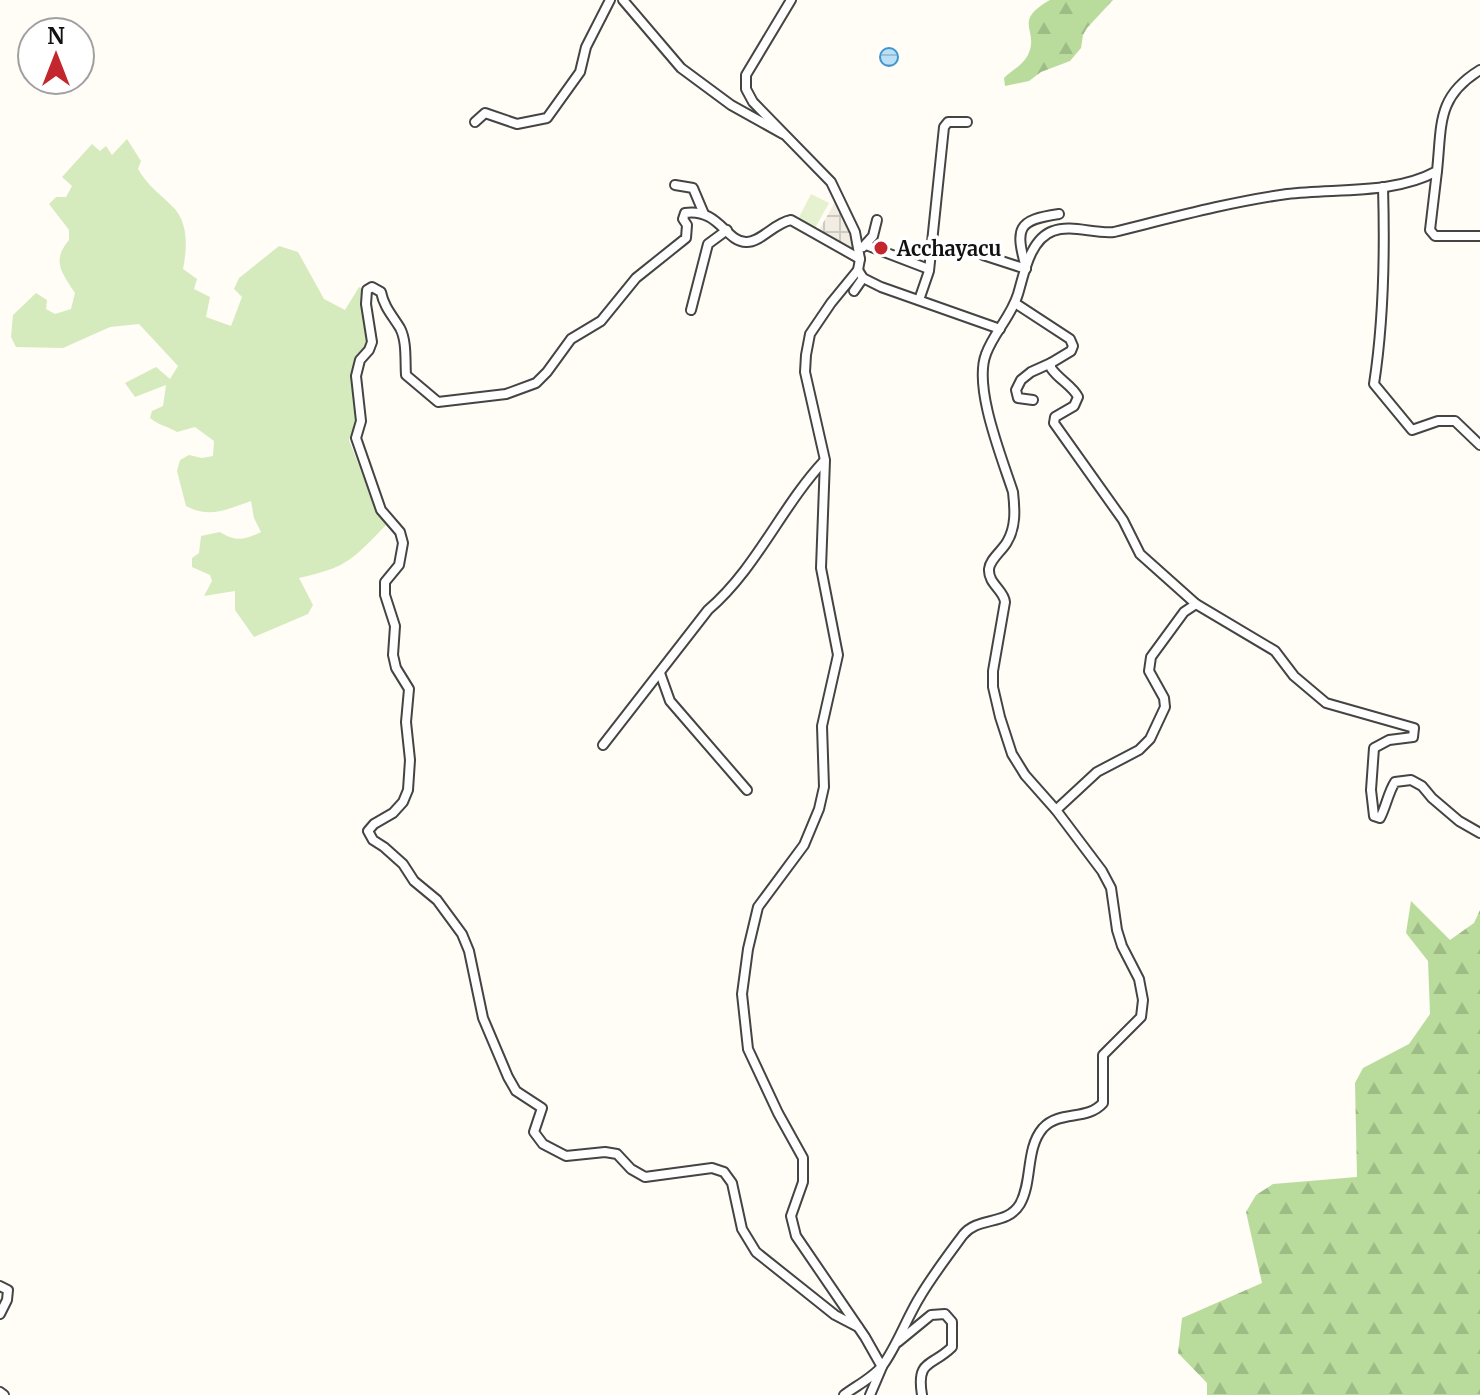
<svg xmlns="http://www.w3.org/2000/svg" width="1480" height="1395" viewBox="0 0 1480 1395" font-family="Merriweather,serif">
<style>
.grass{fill:#d5ebbd}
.forest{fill:url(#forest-firs)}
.pitch{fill:#e6f2cf}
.plaza{fill:url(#plaza-grid)}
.water{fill:url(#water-rules);stroke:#3f96cf;stroke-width:2}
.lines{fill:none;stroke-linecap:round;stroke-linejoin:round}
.minor-casing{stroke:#444;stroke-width:12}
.minor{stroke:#fff;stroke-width:8}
.poi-dot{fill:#c4262e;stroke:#fff;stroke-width:3}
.labels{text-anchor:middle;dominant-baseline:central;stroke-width:8;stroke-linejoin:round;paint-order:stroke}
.poi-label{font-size:20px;font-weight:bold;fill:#111;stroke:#fff;text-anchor:start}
</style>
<defs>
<pattern id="forest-firs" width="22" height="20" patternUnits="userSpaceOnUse" patternTransform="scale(2)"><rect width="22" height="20" fill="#b9dc9c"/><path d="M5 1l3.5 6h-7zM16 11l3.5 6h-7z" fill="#9ebc85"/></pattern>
<pattern id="plaza-grid" width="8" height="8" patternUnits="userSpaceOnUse" patternTransform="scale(2)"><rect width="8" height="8" fill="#f1ede2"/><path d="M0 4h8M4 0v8" fill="none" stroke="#cecac1"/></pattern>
<pattern id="water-rules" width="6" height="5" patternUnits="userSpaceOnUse" patternTransform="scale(2)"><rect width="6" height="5" fill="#b9e0f7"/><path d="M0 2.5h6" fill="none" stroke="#9ebfd3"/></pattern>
</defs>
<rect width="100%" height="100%" fill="#fffdf5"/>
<path class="grass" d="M127,139l14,22 -3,8c9,16 22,25 35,38 16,16 14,42 10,62l14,10 -3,10 16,8 -4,20 25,9 11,-29 -8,-8 5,-11 40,-32 19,6 26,47 21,11 14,-23 7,4 5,50 -16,25v57l-6,17 25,65 12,20c-34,35 -38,42 -87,53l14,27 -5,9 -54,23 -19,-27v-19l-31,5 8,-15 -2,-6 -18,-8v-9l7,-5 2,-17 19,-4c16,10 24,8 41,0l-7,-14 -3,-17c-23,8 -41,18 -65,5l-9,-35 3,-11 9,-5 13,3 11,-2 1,-15 -19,-14 -18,5c-10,-6 -19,-7 -27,-14l2,-7 11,-5 3,-21 -31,12 -10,-14 31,-16 14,12 8,-13 -39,-42 -29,3 -47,21 -47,-1 -5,-10 2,-22 23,-22 11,7 -1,9 9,5 16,-5 4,-16c-13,-20 -24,-32 -6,-53v-10l-20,-26 7,-7h10l6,-11 -10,-9 30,-33 8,7 6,-5 6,9z"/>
<g class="forest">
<path d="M1050,0h63l-26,28 -4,7 -2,13 -11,13 -29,11 -12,9 -24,5 -1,-8c8,-8 18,-12 24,-23 12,-25 -17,-33 22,-55z"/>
<polygon points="1411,901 1450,940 1474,923 1480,910 1480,1395 1207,1395 1207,1383 1178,1353 1182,1318 1262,1283 1246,1212 1256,1195 1273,1184 1357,1177 1355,1083 1363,1068 1409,1044 1430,1014 1428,961 1406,933"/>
</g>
<polygon class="pitch" points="811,194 829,203 814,230 797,221"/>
<polygon class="plaza" points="838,197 855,232 860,259 816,235"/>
<circle class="water" cx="889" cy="57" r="9"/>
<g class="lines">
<g class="minor-casing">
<g id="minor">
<polyline points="623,0 681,68 731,105 783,134"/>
<polyline points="791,0 746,75 746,89 753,102 831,182 855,232 860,259 858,270 831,303 810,334 806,355 805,372 825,460 821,568 838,655 822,726 824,787 819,809 804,845 758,907 748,949 742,994 748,1049 778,1113 803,1158 803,1182 791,1216 796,1236 865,1337 882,1367 870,1395"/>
<polyline points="475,122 485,113 517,124 547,118 580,72 586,47 610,0"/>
<polyline points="1437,171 1430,230 1435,236 1480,236"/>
<polyline points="675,185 693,188 704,214"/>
<path d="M1383,187c2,66 1,132 -9,197l38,46 26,-9h17l25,24"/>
<polyline points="866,245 926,268"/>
<polyline points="863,247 873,236 877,220"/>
<polyline points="983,255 1026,269"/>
<path d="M1026,268c-11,-40 -9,-48 33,-54"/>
<polyline points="858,270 863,278 881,287 1000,329"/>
<polyline points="854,291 863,278"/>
<polyline points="919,300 929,271 944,127 948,122 967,122"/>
<path d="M1015,303l55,36 3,7 -2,5 -20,12v5c7,11 22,18 27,29l-4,9 -19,11 -1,6 69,97 17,34 56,50 79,47 19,25 32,27 88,25 -1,9 -24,3 -15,8 -3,42 3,26 6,2c6,-11 8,-25 15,-36l16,-2 11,6 10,12 27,23 21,12"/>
<polyline points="691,310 708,244 727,230"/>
<polyline points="1033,400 1018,398 1016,390 1021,380 1031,372 1051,363"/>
<polyline points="660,673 670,701 747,790"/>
<path d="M603,745l105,-135c49,-42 73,-103 116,-149"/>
<polyline points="1056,810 1097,772 1139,750 1150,739 1165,707 1164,698 1149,671 1151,657 1184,612 1196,604"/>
<polyline points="0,1286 8,1290 7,1300 0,1314"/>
<path d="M858,1327l-23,-12 -79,-63 -14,-23 -10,-46 -8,-11 -12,-4 -67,9 -14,-8 -14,-15 -12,-2 -39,4 -23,-12 -9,-12 8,-24 -26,-17 -8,-14 -25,-59 -14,-67 -7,-17 -25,-34 -23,-19 -11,-17 -19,-17 -11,-7 -5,-9 6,-7 19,-11 10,-11 5,-12 2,-30 -4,-38 3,-33 -13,-21 -3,-13 2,-29 -10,-31v-13l14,-17 4,-22 -3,-11 -19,-22 -25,-72 5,-17 -5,-45 4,-16 9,-10 3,-8 -6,-38 1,-14 5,-3 9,5c3,15 11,23 19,36 7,13 5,33 6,47l32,27 68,-8 30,-11 11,-11 24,-33 30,-18 35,-43 50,-40 1,-13 -4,-6 2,-6c34,-5 41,29 61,29 14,1 28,-19 45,-22l69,39"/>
<path d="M898,1342l33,-27 14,-1 7,8v25c-20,20 -36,12 -30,48"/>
<polyline points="0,1392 4,1395"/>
<path d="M844,1395c12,-9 30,-18 39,-30 15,-21 24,-48 38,-70 12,-20 28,-41 42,-60 15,-19 44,-9 57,-31 13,-23 5,-55 23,-76 17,-18 44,-7 60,-25v-48l38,-38 2,-17 -4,-21 -17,-33 -5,-16 -6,-42 -9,-17 -46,-61 -31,-35 -13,-21 -12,-37 -7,-30v-16l12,-69c-1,-12 -17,-18 -16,-33 1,-10 13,-18 18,-27 9,-15 8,-32 6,-50 -11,-34 -40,-105 -27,-138 8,-22 25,-37 32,-60 6,-20 12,-55 35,-63 18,-7 41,3 61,1 57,-14 115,-30 173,-38 49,-6 106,1 150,-23 5,-46 -1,-74 43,-101"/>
</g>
</g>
<use href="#minor" class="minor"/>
</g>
<circle class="poi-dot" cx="881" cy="248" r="8"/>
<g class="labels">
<g class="poi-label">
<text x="897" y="248">Acchayacu</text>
</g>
</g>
<g transform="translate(56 56)"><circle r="38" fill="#ffffff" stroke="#a0a0a0" stroke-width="2"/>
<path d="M0-6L14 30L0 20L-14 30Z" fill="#c4262e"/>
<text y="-12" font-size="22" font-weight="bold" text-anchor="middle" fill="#111111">N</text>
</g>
</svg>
